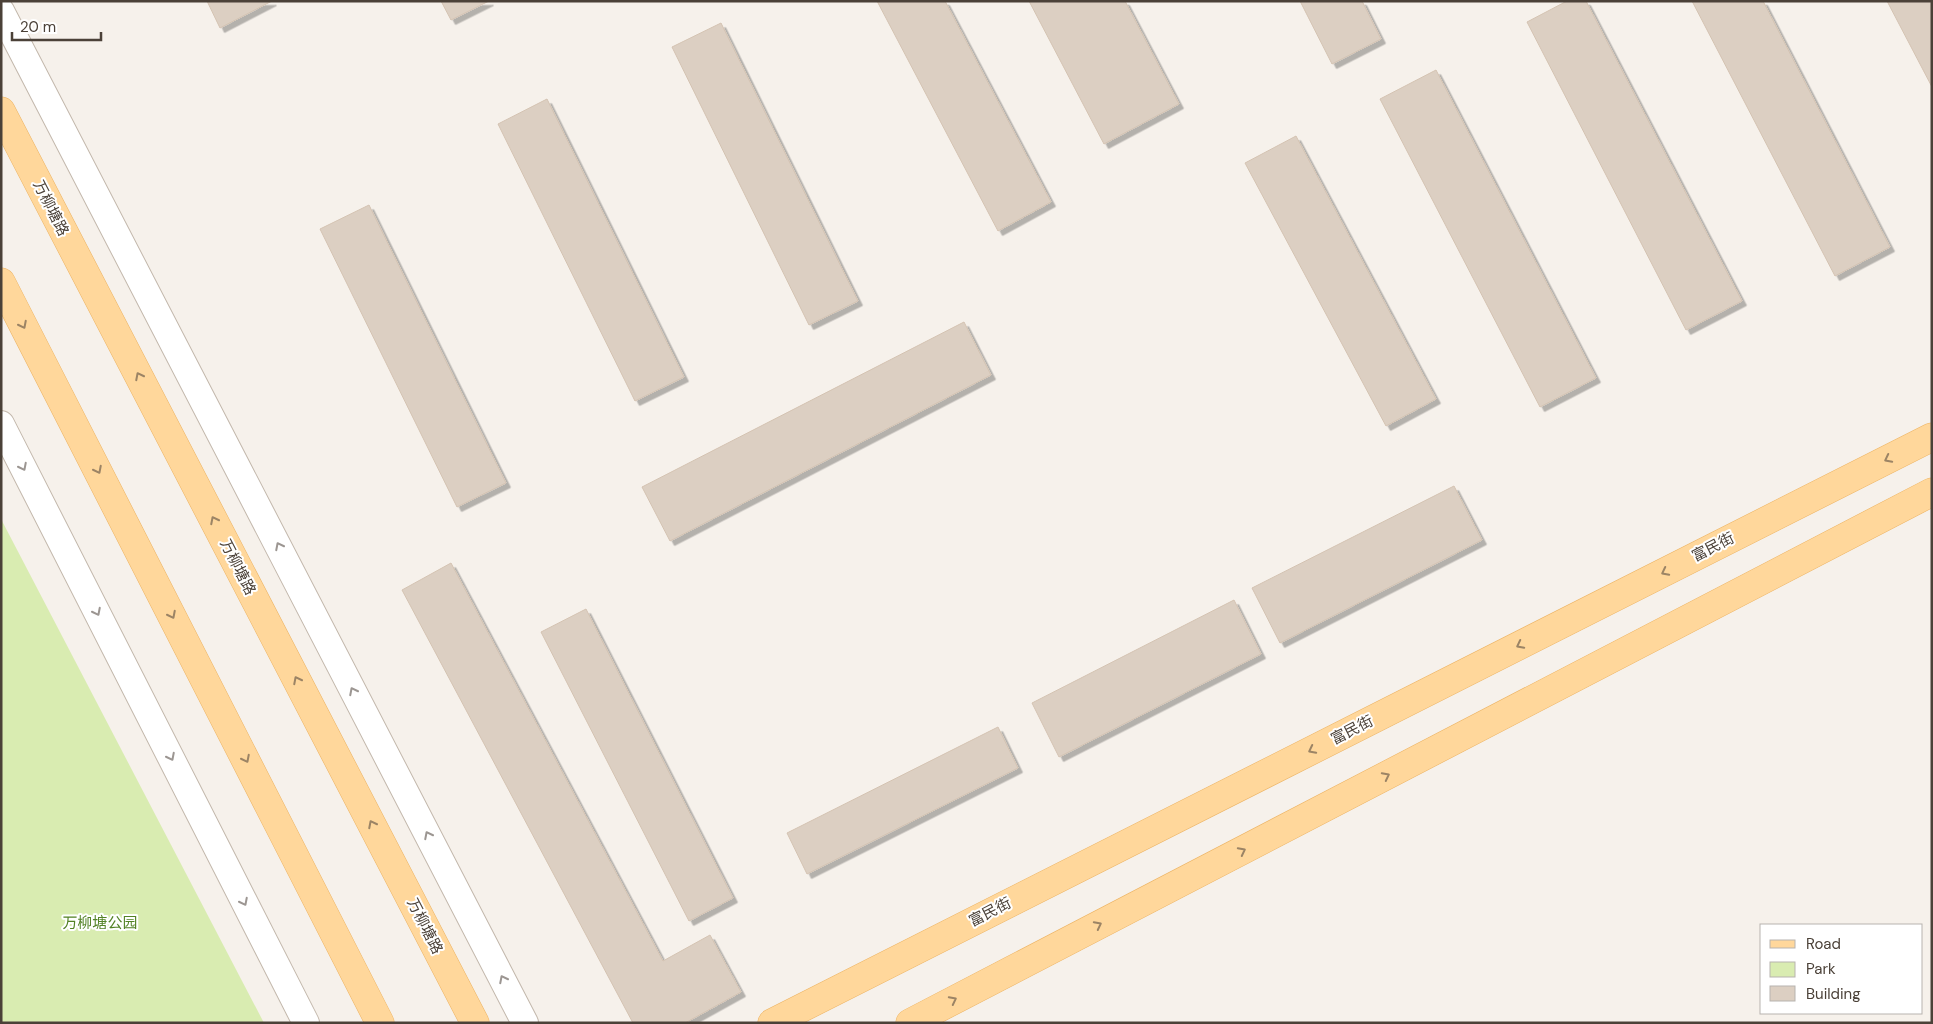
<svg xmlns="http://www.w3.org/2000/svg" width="1933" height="1024" viewBox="0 0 1933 1024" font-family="'DM Sans','Noto Sans SC',sans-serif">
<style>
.green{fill:#d9ecb1}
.building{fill:#dccfc2;stroke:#d4c3b2;filter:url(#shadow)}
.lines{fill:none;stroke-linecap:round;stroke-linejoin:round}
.street-casing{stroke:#c3b8ac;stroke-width:28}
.primary-casing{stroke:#ecb363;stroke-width:29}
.street{stroke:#fff;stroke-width:26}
.primary{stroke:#ffd79b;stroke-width:28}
.oneway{stroke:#9c8465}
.oneway2{stroke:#9c9692}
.labels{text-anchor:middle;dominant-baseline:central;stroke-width:4;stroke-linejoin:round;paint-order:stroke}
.street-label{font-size:15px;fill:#4b4138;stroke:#fff}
.park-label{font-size:15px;fill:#538226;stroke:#fff}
</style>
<defs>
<filter id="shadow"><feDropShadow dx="4.5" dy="4.5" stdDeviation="0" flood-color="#0004"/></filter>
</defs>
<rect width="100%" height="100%" fill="#f6f1eb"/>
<polygon class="green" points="1,519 264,1023 1,1023"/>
<g class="building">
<polygon points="207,1 272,1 220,28"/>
<polygon points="441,1 489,1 451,20"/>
<polygon points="877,1 945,1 1051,202 998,231"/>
<polygon points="1029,1 1125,1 1179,104 1104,144"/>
<polygon points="1300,1 1362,1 1381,39 1332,64"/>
<polygon points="1567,1 1586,1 1742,301 1686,330 1527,22"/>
<polygon points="1692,1 1763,1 1890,247 1835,276"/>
<polygon points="1887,1 1932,1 1932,87"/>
<polygon points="721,23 858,301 809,325 672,47"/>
<polygon points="1436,70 1596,378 1540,407 1380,99"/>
<polygon points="547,99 684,377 635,401 498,124"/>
<polygon points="1296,136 1436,399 1386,426 1245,163"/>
<polygon points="369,205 506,483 457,507 320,229"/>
<polygon points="964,322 991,375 670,541 642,487"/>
<polygon points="1454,486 1482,540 1280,643 1252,588"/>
<polygon points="451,563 663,961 710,935 741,992 685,1023 633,1023 402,590"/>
<polygon points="1234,600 1261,654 1059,757 1032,703"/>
<polygon points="586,609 733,898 689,921 541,632"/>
<polygon points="998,727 1018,768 807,874 787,833"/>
</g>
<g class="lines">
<g class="street-casing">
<g id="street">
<polyline points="1,11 525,1023"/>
<polyline points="1,424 306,1023"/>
</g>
</g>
<g class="primary-casing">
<g id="primary">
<polyline points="1,111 475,1023"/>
<polyline points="1,282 380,1023"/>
<polyline points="772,1023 1932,437"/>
<polyline points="910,1023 1932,492"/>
</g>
</g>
<use href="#street" class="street"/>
<use href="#primary" class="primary"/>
</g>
<defs><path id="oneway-chevron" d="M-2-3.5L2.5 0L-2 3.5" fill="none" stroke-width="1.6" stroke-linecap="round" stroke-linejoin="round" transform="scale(1.25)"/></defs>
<g class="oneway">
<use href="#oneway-chevron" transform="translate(23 325) rotate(63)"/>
<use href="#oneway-chevron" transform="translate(139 376) rotate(-117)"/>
<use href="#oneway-chevron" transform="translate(1888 459) rotate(153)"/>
<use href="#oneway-chevron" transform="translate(98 470) rotate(63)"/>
<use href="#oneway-chevron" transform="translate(214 520) rotate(-117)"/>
<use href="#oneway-chevron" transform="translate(1665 572) rotate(153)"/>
<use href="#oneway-chevron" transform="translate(172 615) rotate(63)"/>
<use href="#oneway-chevron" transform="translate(1520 645) rotate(153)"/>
<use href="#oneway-chevron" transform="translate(297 680) rotate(-117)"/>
<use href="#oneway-chevron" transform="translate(1312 750) rotate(153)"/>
<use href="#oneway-chevron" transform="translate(246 759) rotate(63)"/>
<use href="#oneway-chevron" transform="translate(1386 776) rotate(-27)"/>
<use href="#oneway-chevron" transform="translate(372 824) rotate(-117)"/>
<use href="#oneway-chevron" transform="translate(1242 851) rotate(-27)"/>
<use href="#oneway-chevron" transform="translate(1098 925) rotate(-27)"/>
<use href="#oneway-chevron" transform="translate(953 1000) rotate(-27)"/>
</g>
<g class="oneway2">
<use href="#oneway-chevron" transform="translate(23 467) rotate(63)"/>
<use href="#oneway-chevron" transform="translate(279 546) rotate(-117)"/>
<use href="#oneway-chevron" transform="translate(97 612) rotate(63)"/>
<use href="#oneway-chevron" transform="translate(353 691) rotate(-117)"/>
<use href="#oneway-chevron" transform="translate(171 757) rotate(63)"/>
<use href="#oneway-chevron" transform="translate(428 835) rotate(-117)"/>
<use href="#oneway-chevron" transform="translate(244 902) rotate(63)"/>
<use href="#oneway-chevron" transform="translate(503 979) rotate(-117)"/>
</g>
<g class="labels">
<g class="street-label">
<text transform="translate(51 208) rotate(63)">万柳塘路</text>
<text transform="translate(1713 547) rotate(-27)">富民街</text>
<text transform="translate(238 567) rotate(63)">万柳塘路</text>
<text transform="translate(1352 730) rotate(-27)">富民街</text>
<text transform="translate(990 912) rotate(-27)">富民街</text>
<text transform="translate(425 926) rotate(63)">万柳塘路</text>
</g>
<g class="park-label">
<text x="100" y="923">万柳塘公园</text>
</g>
</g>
<rect width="1933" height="1024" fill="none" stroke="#4b4138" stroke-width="5"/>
<rect x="1760" y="924" width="162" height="90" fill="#ffffff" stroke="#b7b3af"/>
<rect x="1770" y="940" width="25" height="8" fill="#ffd79b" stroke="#b7b3af"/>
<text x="1806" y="949" font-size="15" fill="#4b4138">Road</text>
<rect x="1770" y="962" width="25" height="15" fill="#d9ecb1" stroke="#b7b3af"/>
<text x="1806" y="974" font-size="15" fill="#4b4138">Park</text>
<rect x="1770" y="986" width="25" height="15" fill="#dccfc2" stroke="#b7b3af"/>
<text x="1806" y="999" font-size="15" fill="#4b4138">Building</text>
<path d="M12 32v8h89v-8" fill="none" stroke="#4b4138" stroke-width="2.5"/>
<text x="20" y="32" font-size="15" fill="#4b4138" stroke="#ffffff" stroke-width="4" paint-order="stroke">20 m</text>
</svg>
